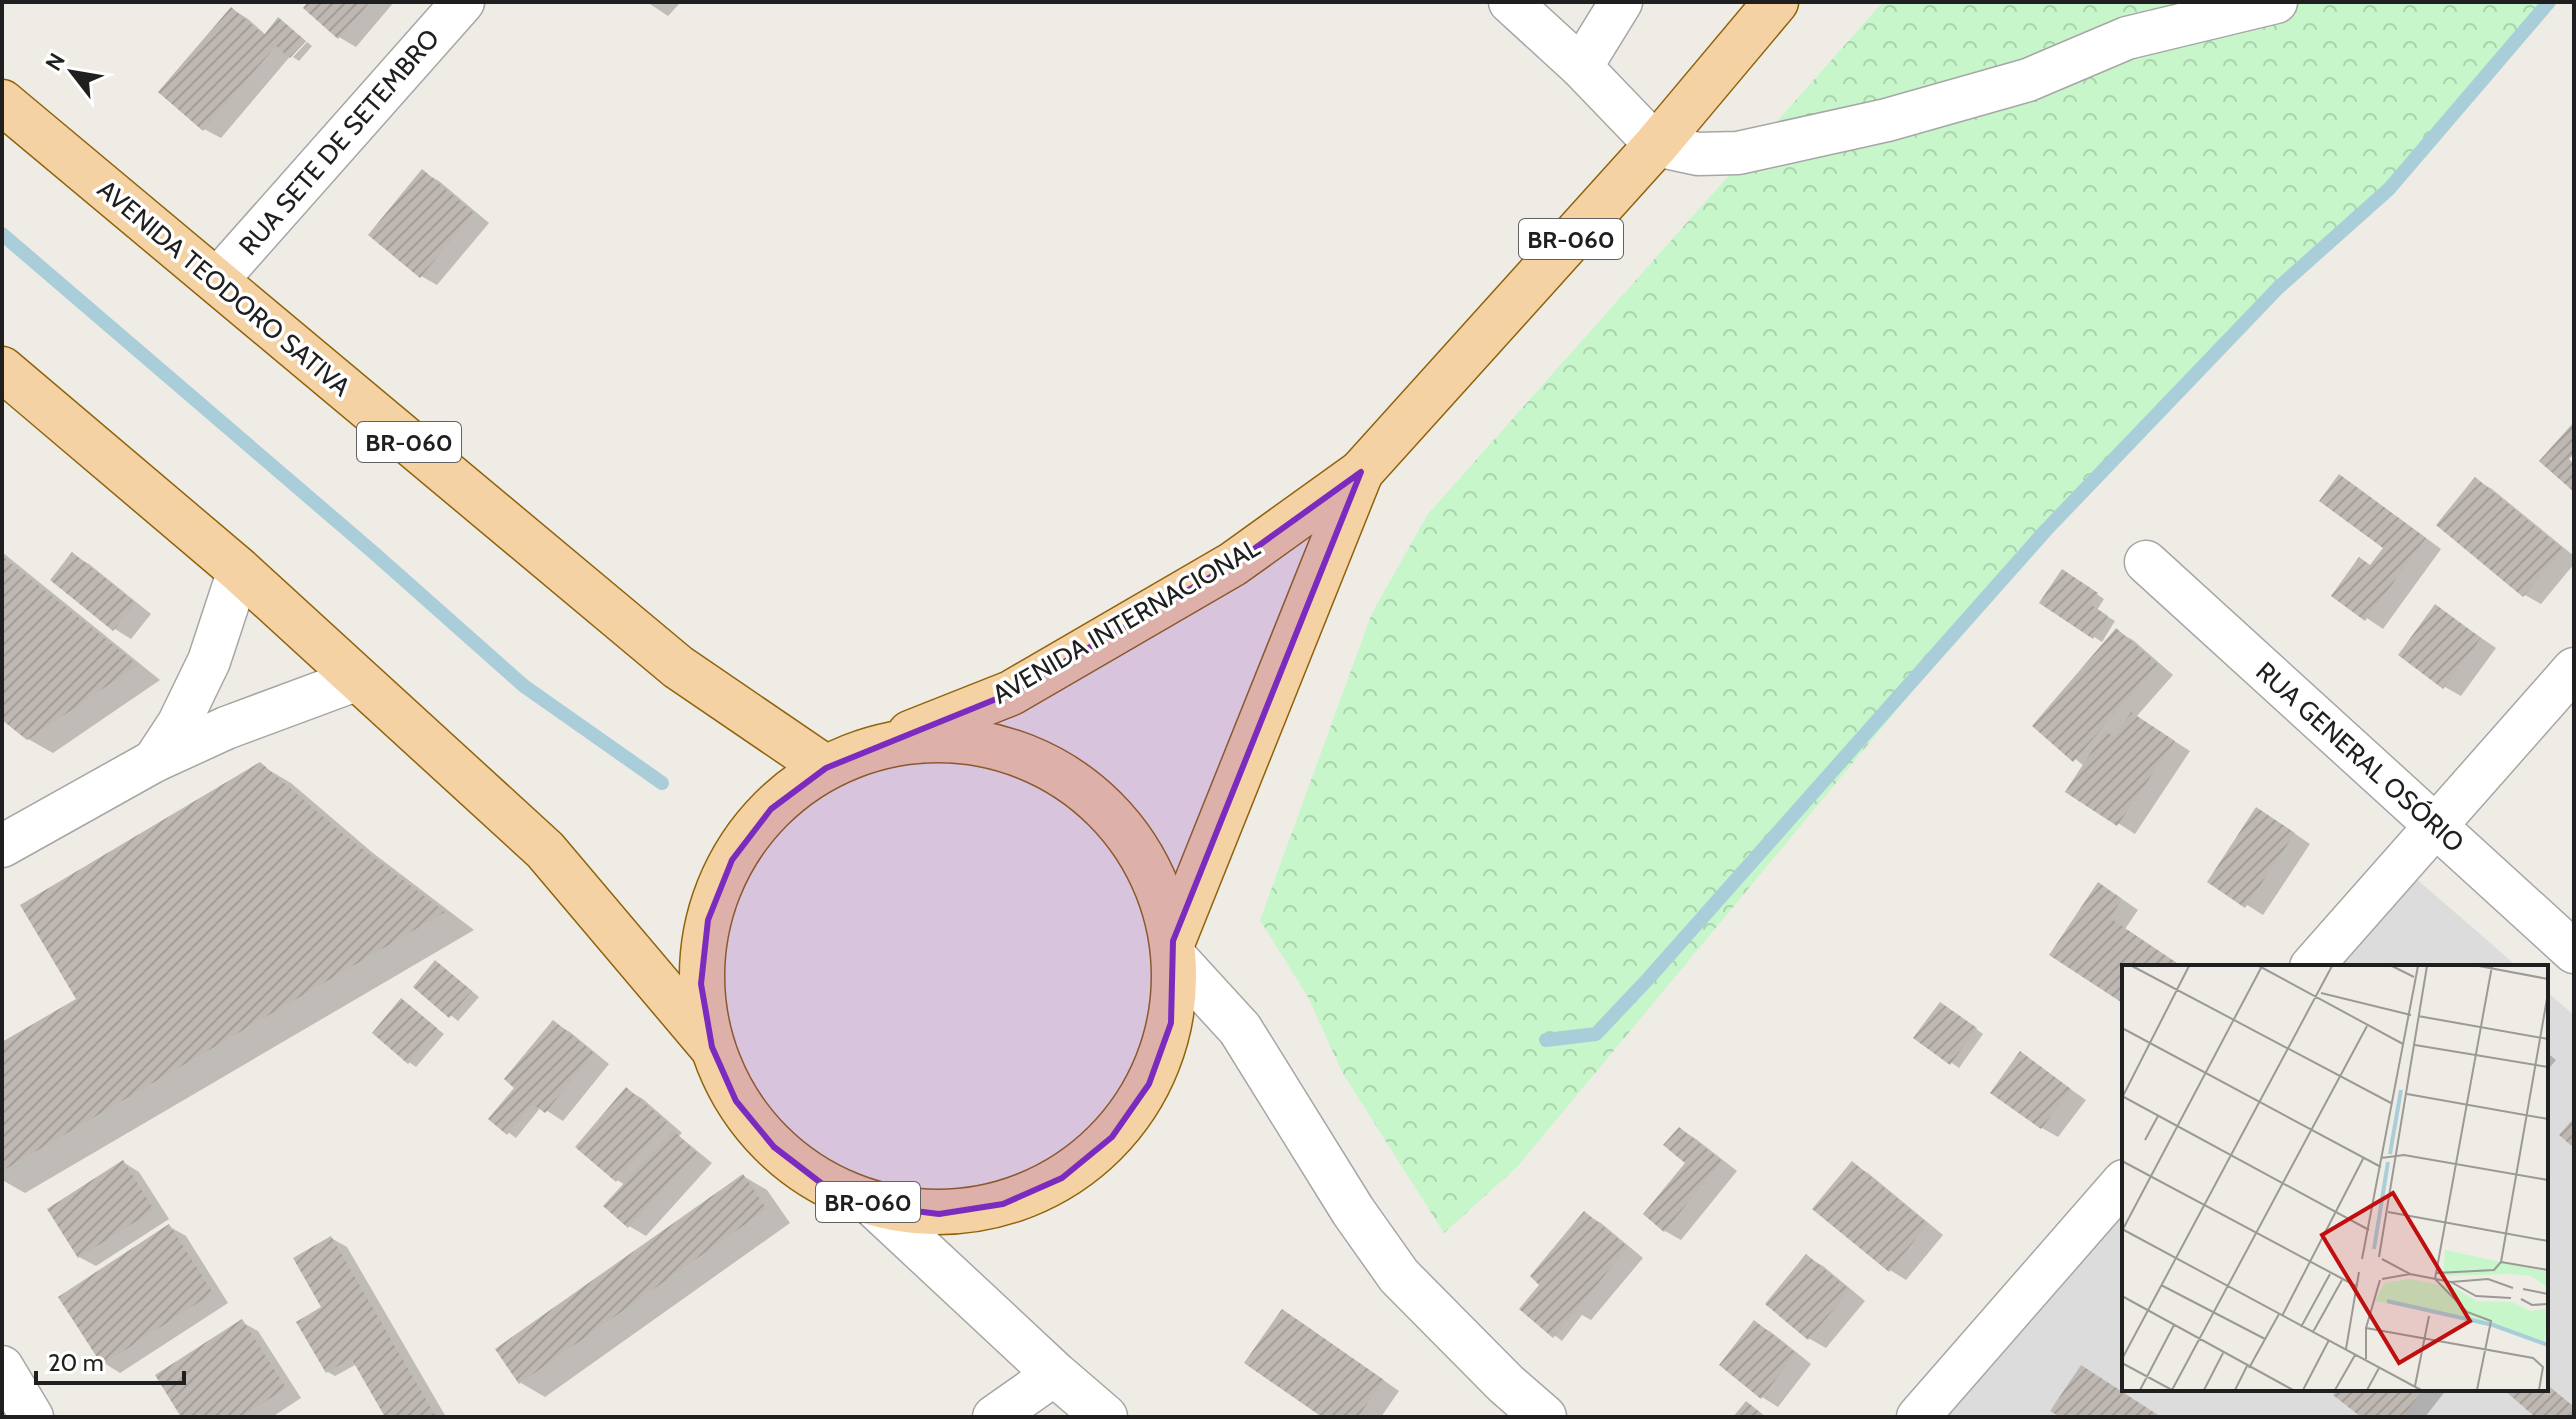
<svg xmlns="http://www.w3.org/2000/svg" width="2576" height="1419" viewBox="0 0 2576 1419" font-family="Cabin,sans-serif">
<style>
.residential{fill:#dddcdc}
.park{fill:url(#park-crowns)}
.shadow{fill:#0003}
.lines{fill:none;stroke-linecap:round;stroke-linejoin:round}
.stream{stroke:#a9ced9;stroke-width:14}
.building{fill:url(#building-hatch)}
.minor-casing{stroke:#a6a6a6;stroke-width:45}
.tertiary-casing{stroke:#a6a6a6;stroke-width:47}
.primary-casing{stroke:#8f630a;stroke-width:47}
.minor{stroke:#fff;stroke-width:42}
.tertiary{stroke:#fff;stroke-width:44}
.primary{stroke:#f5d2a4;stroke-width:44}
.marked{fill:#7b2cbf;fill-opacity:0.2;stroke:#7b2cbf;stroke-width:6;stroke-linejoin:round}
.labels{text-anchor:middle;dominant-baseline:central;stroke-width:7;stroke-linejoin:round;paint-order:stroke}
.shield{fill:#fff;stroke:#626262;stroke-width:2}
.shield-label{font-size:24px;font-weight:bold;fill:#1f1f1f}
.street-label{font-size:26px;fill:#1f1f1f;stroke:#fff}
.inset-river{fill:none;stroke:#a9ced9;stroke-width:4}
.inset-road{fill:none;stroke:#9c9a96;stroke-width:2}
.view{fill:#bf0f0e;fill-opacity:0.15;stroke:#bf0f0e;stroke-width:4}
.inset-edge{fill:none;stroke:#1f1f1f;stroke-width:4}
</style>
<defs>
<pattern id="park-crowns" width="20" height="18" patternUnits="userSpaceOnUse" patternTransform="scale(2)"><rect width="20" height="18" fill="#c6f6ca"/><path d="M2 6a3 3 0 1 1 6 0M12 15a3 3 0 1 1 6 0" fill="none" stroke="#aad2ad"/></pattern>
<pattern id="building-hatch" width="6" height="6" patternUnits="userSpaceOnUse" patternTransform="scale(2)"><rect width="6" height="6" fill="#bfb8b2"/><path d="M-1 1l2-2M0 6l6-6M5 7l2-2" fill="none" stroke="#a49e99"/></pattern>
</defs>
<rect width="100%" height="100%" fill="#efece5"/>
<g class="residential">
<polygon points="2414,877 2518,967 2334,967"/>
<polygon points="2546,991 2574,1015 2574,1417 1936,1417 2124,1205 2124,1389 2546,1389"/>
</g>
<polygon class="park" points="1883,2 2549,2 2389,189 2278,288 2047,529 1518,1166 1444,1233 1342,1072 1308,997 1260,920 1372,613 1428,514"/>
<g class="shadow">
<polygon points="310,2 394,2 356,47 339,37"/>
<polygon points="647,2 681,2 668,16"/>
<polygon points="232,9 248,19 266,35 304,40 221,138 204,129"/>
<polygon points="307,42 312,46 299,61 293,57"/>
<polygon points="423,172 439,181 489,223 437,285 421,276"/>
<polygon points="2476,480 2492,489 2574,556 2574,564 2541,604 2525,595"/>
<polygon points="2355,486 2441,549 2383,629 2334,596 2372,566 2386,547"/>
<polygon points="2,552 160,680 53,753 28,739 2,718"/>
<polygon points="73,555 89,564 151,614 131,639 115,629 53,580"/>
<polygon points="2070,576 2104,599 2097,610 2115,621 2102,642 2042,603"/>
<polygon points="2436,607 2496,648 2461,696 2445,687"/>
<polygon points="2116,631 2133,640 2173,675 2136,717 2190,751 2135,834 2068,791 2084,766 2035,726"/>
<polygon points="260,765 291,783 373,853 474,930 25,1193 2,1180 2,1045 79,1000"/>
<polygon points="2273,819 2310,844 2263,915 2209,881"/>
<polygon points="2115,894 2138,910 2125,929 2182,967 2124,967 2124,1002 2052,954"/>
<polygon points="443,967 479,997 458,1021 416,987"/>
<polygon points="402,1001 444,1034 416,1067 409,1062"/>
<polygon points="1948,1008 1983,1034 1959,1068 1916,1037"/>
<polygon points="553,1022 570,1032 609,1064 563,1121 541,1107 516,1138 491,1119 514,1090"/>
<polygon points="2546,1052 2556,1060 2546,1072"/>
<polygon points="2021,1054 2086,1100 2058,1137 2042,1128"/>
<polygon points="627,1090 643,1099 682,1133 679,1136 712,1163 646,1236 629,1226 625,1185 617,1180"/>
<polygon points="1680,1129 1696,1139 1737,1171 1681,1240 1665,1231 1688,1163"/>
<polygon points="123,1162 139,1172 169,1219 96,1266 79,1257"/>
<polygon points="1852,1164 1868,1173 1943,1235 1906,1280 1890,1270"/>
<polygon points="743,1176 767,1190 790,1223 545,1397 521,1383"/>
<polygon points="1585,1214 1601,1223 1643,1258 1591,1320 1582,1315 1562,1341 1521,1309 1539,1287"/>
<polygon points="170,1227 186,1236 228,1303 120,1373 104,1363"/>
<polygon points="331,1238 347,1247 446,1417 388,1417 357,1364 335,1376 328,1372 324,1308"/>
<polygon points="1807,1257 1823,1266 1865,1301 1826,1348 1810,1339 1768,1304"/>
<polygon points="1299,1321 1399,1391 1381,1417 1326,1417"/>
<polygon points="242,1322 258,1331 301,1398 272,1417 184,1417"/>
<polygon points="1755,1323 1771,1332 1811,1364 1778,1407 1762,1397"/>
<polygon points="2546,1384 2574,1407 2574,1417 2538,1417"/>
<polygon points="2341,1389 2447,1389 2425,1417 2364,1417"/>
</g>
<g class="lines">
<g class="stream">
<polyline points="2,234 374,553 524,686 662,783"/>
<polyline points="1546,1040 1596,1034 1648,979 2047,529 2278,288 2389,189 2549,2"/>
</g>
</g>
<g class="building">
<polygon points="308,2 370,2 338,39 303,8"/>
<polygon points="231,7 264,35 278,17 306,41 290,58 276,46 203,131 158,92"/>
<polygon points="422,169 474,213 420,278 368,235"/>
<polygon points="2574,422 2574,454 2569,459 2574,464 2574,492 2539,461"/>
<polygon points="2339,474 2426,538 2365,621 2331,596 2359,557 2370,565 2383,548 2319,501"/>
<polygon points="2475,477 2563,549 2523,597 2436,525"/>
<polygon points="72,552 136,603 113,631 50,580"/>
<polygon points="2,556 138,665 27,740 2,720"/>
<polygon points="2062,569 2098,593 2090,604 2108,616 2093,639 2039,603"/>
<polygon points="2435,604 2481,638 2443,689 2398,655"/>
<polygon points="2116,628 2158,664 2073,762 2032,726"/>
<polygon points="2131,712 2175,741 2117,826 2065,792 2105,731 2115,737"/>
<polygon points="260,762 342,833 445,912 2,1171 2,1042 76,999 20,905"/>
<polygon points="2256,807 2295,833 2245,908 2207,882"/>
<polygon points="2098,882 2122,899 2110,918 2183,967 2124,967 2124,1004 2049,955"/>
<polygon points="435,960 472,991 449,1018 413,987"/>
<polygon points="401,998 437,1028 408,1064 372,1033"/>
<polygon points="1940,1002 1977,1028 1950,1065 1913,1038"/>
<polygon points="553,1020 594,1053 545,1113 533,1104 507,1135 488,1119 514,1088 504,1079"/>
<polygon points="2020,1051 2071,1089 2041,1129 1990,1093"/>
<polygon points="626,1087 667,1122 616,1182 575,1147"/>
<polygon points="2574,1118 2574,1148 2559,1135"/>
<polygon points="1679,1127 1722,1161 1664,1232 1643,1214 1685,1163 1663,1145"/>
<polygon points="673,1130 697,1153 628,1228 603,1206"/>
<polygon points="123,1160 154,1210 78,1258 47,1209"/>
<polygon points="1852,1161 1928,1224 1889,1272 1812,1209"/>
<polygon points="743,1174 767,1209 519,1384 495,1349"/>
<polygon points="1584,1211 1628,1247 1553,1338 1519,1309 1539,1285 1530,1276"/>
<polygon points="169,1224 213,1293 102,1365 58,1297"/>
<polygon points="331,1236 436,1417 385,1417 351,1358 326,1373 296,1322 321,1307 293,1258"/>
<polygon points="1806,1254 1850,1290 1808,1340 1765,1304"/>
<polygon points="1282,1309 1384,1380 1358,1417 1322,1417 1244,1363"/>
<polygon points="242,1319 286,1388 241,1417 181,1417 155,1375"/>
<polygon points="1754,1320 1796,1353 1761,1399 1719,1365"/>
<polygon points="2081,1365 2158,1415 2157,1417 2060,1417 2050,1411"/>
<polygon points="2546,1384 2574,1407 2567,1417 2535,1417 2503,1389 2546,1389"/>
<polygon points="2338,1389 2424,1389 2402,1417 2361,1417 2333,1395"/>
<polygon points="1746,1401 1766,1417 1733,1417"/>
</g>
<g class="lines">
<g class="minor-casing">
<g id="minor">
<polyline points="1510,2 1581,67 1656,145 1698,154 1738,153 1887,120 2028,80 2127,38 2276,2"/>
<polyline points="1581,67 1621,2"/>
<polyline points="216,281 463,2"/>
<polyline points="2146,562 2574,952"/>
<polyline points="154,761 179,723 209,661 239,570"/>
<polyline points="2,846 154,761 226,728 358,679"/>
<polyline points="2311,967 2574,669"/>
<polyline points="2,1367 32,1417"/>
<polyline points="994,1417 1055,1374"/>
<polyline points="1918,1417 2124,1181"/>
</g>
</g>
<g class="tertiary-casing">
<g id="tertiary">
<polyline points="1175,958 1240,1029 1353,1211 1399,1276 1506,1384 1544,1417"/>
<polyline points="875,1206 1055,1374 1105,1417"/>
</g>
</g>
<g class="primary-casing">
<g id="primary">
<polyline points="2,102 678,667 826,768"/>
<polyline points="2,369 239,570 545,850 710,1045"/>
<polyline points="910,733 1011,693 1233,564 1361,472 1656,145 1776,2"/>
<circle cx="938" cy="976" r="236"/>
<polyline points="1173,941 1361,472"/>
</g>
</g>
<use href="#minor" class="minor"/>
<use href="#tertiary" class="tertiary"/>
<use href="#primary" class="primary"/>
</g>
<path class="marked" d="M1361,472l-188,469 -2,82 -22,61 -37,53 -50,41 -59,26 -64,10 -64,-8 -54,-23 -47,-36 -38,-46 -24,-54 -11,-63 7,-64 24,-60 39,-51 55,-41 185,-75 222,-129z"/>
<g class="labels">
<g class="shield">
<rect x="1519" y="219" width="104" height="40" rx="6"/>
<rect x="357" y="422" width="104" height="40" rx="6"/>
<rect x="816" y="1182" width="104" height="40" rx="6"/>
</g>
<g class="shield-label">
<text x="1571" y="239">BR-060</text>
<text x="409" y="442">BR-060</text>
<text x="868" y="1202">BR-060</text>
</g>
<g class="street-label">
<text transform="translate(339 142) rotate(-49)">RUA SETE DE SETEMBRO</text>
<text transform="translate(224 288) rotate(40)">AVENIDA TEODORO SATIVA</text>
<text transform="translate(1126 621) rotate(-30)">AVENIDA INTERNACIONAL</text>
<text transform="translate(2360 757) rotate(42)">RUA GENERAL OSÓRIO</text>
</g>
</g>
<g transform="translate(2122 965)">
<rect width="426" height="426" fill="#efece5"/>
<path d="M323,285l103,22v16l-17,-12 -20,-2 -68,2zM288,314l43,8 24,14 35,1 19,9 17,-3 -4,36 -68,-23 -101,-20 10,-18z" fill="#c6f6ca"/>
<path class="inset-river" d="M268,189l11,-64M252,284l14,-87M265,336l106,24 55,20"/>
<path class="inset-road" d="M10,1l259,137M137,1l144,78M270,1l22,11M357,1l69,13M199,28l90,22M296,51l130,23M0,63l259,139M293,80l133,22M285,129l141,25M0,131l247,134M1,131l66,-130M23,175l13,-24M259,193l23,-3 144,25M0,196l234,125M266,247l160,29M0,264l299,161M1,264l138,-261M257,292l48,-291M240,294l56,-293M260,294l28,15 41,8 37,-3 25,9M379,297l47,-269M379,297l47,8M315,308l57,-3 7,-8M260,314l28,-5M329,317l25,14 35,2M39,320l104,54M401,324l25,5M0,331l171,94M399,334l11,6 16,-1M160,351l82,-159M179,362l29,-53M244,363l167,30 10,9 -4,23M191,367l29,-52M224,384l13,-77M0,394l210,-393M244,394v-31l14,-48M0,398l50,27M127,403l30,-54M293,421l14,-70M18,425l34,-65M50,425l195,-364M82,425l19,-37M113,425l12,-24M181,425l26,-50M213,425l20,-35M245,425l12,-22M355,425l14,-69 -24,-9 -32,-33 57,-313"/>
<path class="view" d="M271,228l77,128 -71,42 -77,-128z"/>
<rect width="426" height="426" class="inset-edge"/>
</g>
<rect width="2576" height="1419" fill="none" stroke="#1f1f1f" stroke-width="8"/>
<g transform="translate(72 72) rotate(301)" stroke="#ffffff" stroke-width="6" paint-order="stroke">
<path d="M0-6L14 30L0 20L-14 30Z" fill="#1f1f1f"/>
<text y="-12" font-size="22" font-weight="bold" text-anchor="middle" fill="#1f1f1f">N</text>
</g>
<path d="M36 1371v12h148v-12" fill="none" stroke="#1f1f1f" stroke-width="4"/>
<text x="48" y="1371" font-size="24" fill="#1f1f1f" stroke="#ffffff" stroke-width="6" paint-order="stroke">20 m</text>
</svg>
